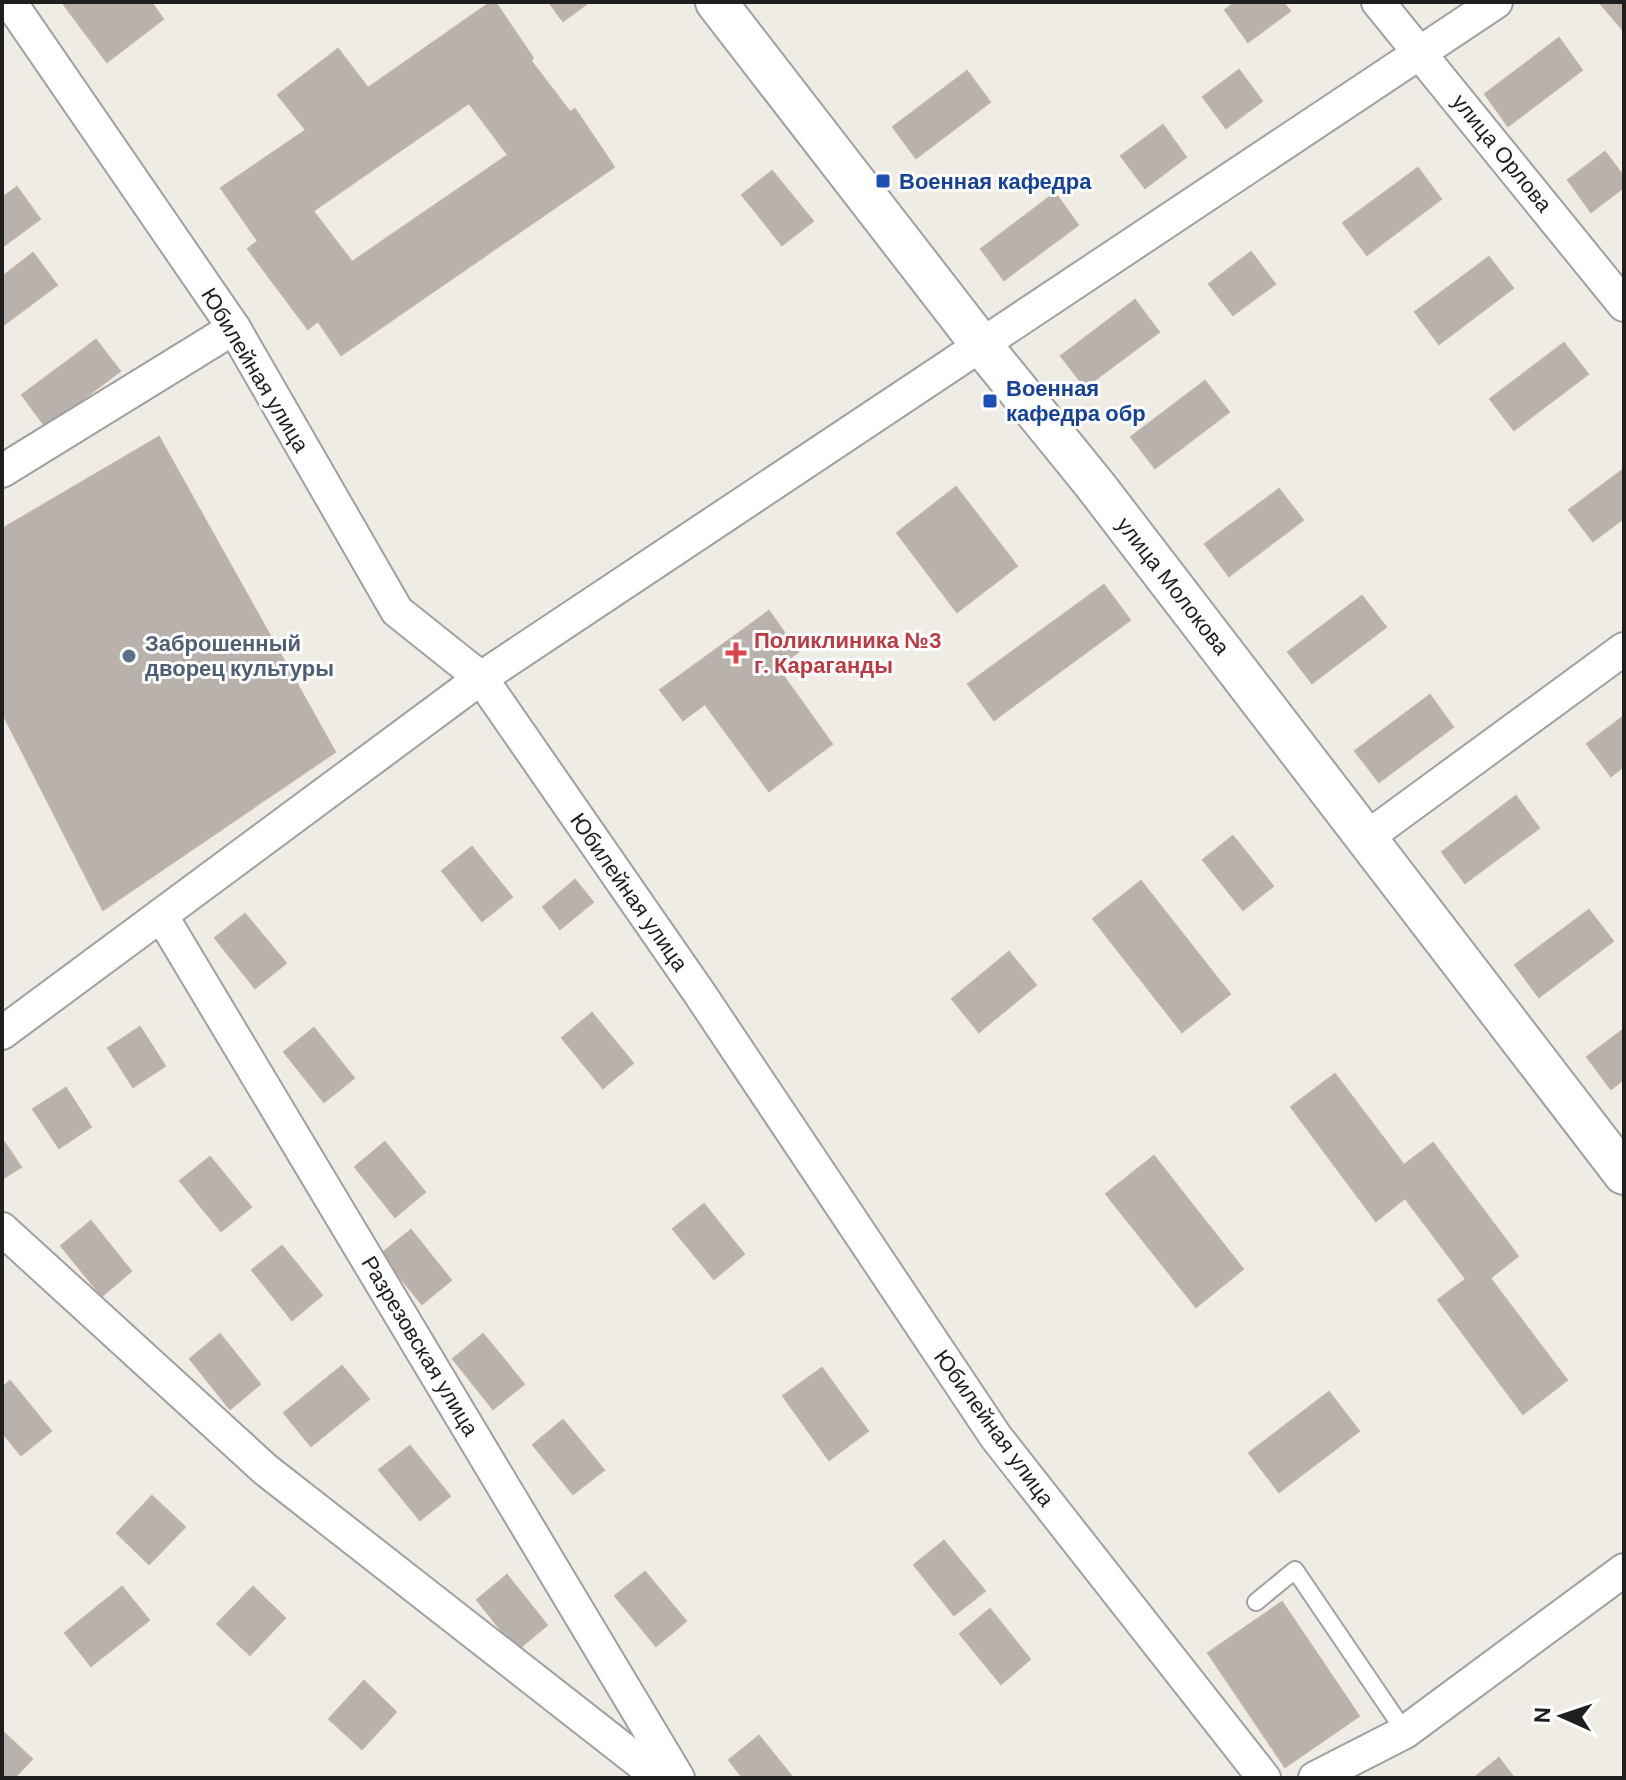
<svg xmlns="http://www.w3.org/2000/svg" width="1626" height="1780" viewBox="0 0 1626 1780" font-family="'DM Sans',sans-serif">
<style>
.building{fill:#b8b1ac;stroke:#bfb2aa;stroke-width:2;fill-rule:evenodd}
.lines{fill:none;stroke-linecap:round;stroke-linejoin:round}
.service-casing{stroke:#a0a0a0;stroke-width:20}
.minor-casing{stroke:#a0a0a0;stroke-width:36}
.tertiary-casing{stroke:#a0a0a0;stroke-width:44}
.service{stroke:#fff;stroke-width:16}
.minor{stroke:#fff;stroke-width:32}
.tertiary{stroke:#fff;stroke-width:40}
.transit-dot{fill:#1a4fb4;stroke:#fff;stroke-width:3}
.health-dot{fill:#e0444e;stroke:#fff;stroke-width:3}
.service-dot{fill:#5c6f8a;stroke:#fff;stroke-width:3}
.labels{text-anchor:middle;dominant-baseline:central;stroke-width:6;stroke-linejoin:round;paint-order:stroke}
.street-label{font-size:22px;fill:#1f1f1f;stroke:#fff}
.transit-label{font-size:22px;font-weight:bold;fill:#164399;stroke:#fff;text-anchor:start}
.health-label{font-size:22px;font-weight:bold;fill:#be3a42;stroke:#fff;text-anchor:start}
.service-label{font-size:22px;font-weight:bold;fill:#4e5e75;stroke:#fff;text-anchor:start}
</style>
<rect width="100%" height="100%" fill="#efece6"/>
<g class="building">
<polygon points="62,2 151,2 163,19 107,62"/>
<path d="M491,2h4l38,56 -2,3 39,51 5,-3 39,58 -273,188 -23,-34 -10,8 -60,-80 10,-8 -37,-53 85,-58 -28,-35 60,-46 30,39zM469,103l39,52 -156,107 -39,-51z"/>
<polygon points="549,2 589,2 563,21"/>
<polygon points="1236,2 1283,2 1290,11 1248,42 1225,10"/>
<polygon points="1599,2 1624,2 1624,31"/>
<polygon points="1559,38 1582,70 1508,126 1485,94"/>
<polygon points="1239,70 1262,101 1226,128 1203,97"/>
<polygon points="967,71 990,102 916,158 893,127"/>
<polygon points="1163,125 1186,157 1145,188 1121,156"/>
<polygon points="1605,152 1624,177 1624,187 1591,212 1568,180"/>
<polygon points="1418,168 1441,199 1367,255 1343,223"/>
<polygon points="772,171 813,221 782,245 742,195"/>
<polygon points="17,187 40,219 2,247 2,198"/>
<polygon points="1055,193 1078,225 1004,280 981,249"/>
<polygon points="1251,252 1275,284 1233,315 1209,284"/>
<polygon points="33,253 57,285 2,326 2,277"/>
<polygon points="1489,257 1513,288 1439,344 1415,312"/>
<polygon points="1135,300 1159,332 1085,387 1061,356"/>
<polygon points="96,340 120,371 46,427 22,395"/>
<polygon points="1564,343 1588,374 1514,430 1490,399"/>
<polygon points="1205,381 1229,412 1155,468 1131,437"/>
<polygon points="159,437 335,752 103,910 2,712 2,529"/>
<polygon points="1624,469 1624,518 1593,541 1569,510"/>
<polygon points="956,487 1017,566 957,612 897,533"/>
<polygon points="1279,489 1303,520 1229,576 1205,544"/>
<polygon points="1104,585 1130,620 994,720 968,684"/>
<polygon points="1362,596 1386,627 1312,683 1288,652"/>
<polygon points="769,611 798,652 777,667 832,744 769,791 705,704 683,720 660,690"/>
<polygon points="1430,695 1453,727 1379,782 1355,751"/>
<polygon points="1624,716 1624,766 1611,776 1587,744"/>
<polygon points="1516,796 1539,828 1465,883 1442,852"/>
<polygon points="1233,836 1273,886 1243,910 1203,860"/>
<polygon points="472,847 512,897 482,921 442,871"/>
<polygon points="575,880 593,902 560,929 543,907"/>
<polygon points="1141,881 1230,994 1182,1032 1093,919"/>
<polygon points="1589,910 1613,941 1539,997 1515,965"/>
<polygon points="245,914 286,963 255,988 215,938"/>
<polygon points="1009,952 1036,985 979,1032 952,999"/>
<polygon points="592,1013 633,1063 603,1088 562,1038"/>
<polygon points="140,1027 165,1066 133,1087 108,1048"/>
<polygon points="314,1028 354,1078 324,1102 284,1052"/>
<polygon points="1624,1029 1624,1079 1611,1089 1587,1057"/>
<polygon points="1335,1074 1404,1165 1433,1143 1518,1256 1490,1278 1567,1380 1523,1414 1438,1300 1466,1279 1405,1198 1376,1221 1291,1107"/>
<polygon points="66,1088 91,1127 59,1148 33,1109"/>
<polygon points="2,1139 21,1167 2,1179"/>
<polygon points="385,1142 425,1192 395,1217 355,1167"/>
<polygon points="1154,1156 1243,1269 1196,1307 1106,1194"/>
<polygon points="210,1157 251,1207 221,1231 180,1181"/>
<polygon points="704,1204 744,1254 714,1279 673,1229"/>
<polygon points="91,1221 131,1271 102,1296 61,1246"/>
<polygon points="411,1230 451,1280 422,1304 381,1254"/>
<polygon points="282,1246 322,1295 292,1320 252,1270"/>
<polygon points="220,1334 260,1384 230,1409 190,1359"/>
<polygon points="483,1334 524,1384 493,1409 453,1359"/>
<polygon points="342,1366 369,1399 311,1446 284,1413"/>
<polygon points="822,1368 868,1431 829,1460 783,1396"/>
<polygon points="10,1381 51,1431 21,1455 2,1432 2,1388"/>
<polygon points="1329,1392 1359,1431 1279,1492 1249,1453"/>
<polygon points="563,1420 604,1470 573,1494 533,1445"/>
<polygon points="410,1446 450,1496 420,1520 379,1470"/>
<polygon points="152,1496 185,1527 149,1564 117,1533"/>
<polygon points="944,1541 985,1591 954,1615 914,1565"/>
<polygon points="645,1572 686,1621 656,1646 615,1596"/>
<polygon points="507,1575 547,1625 517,1650 477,1600"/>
<polygon points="122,1587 149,1620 91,1666 65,1633"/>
<polygon points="253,1587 285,1618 250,1655 217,1624"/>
<polygon points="1282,1602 1359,1716 1285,1767 1208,1653"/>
<polygon points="990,1609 1030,1659 1001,1684 960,1634"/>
<polygon points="364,1681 396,1712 362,1749 329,1719"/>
<polygon points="2,1731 32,1759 14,1778 2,1778"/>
<polygon points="759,1736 793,1778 743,1778 729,1760"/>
<polygon points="1499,1758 1514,1778 1474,1778"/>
</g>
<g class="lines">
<g class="service-casing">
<polyline id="service" points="1256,1602 1295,1570 1405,1732"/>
</g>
<g class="minor-casing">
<g id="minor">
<polyline points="10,2 234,328 397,611 481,678 700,994 996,1437 1264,1778"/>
<polyline points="1378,2 1624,305"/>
<polyline points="2,471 234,328"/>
<polyline points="1366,838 1624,649"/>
<polyline points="161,915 678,1778"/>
<polyline points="2,1033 481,678 1496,2"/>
<polyline points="2,1229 266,1470 660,1778"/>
<polyline points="1315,1778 1405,1732 1624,1570"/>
</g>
</g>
<g class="tertiary-casing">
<polyline id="tertiary" points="716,2 983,347 1095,485 1624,1174"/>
</g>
<use href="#service" class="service"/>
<use href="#minor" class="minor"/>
<use href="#tertiary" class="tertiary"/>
</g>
<g class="transit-dot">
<rect x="875" y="173" width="16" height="16" rx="4"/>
<rect x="982" y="393" width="16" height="16" rx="4"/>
</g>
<path class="health-dot" d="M732 641h8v8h8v8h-8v8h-8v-8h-8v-8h8z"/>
<circle class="service-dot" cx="129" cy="656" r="8"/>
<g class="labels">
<g class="street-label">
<text transform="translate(1502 153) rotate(51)">улица Орлова</text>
<text transform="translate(255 370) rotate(59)">Юбилейная улица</text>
<text transform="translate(1173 586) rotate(52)">улица Молокова</text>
<text transform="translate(629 892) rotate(55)">Юбилейная улица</text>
<text transform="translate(420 1346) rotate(59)">Разрезовская улица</text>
<text transform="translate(994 1428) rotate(54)">Юбилейная улица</text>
</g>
<g class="transit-label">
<text x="899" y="181">Военная кафедра</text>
<text x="1006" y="388">Военная<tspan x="1006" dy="25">кафедра обр</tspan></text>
</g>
<g class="health-label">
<text x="754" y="640">Поликлиника №3<tspan x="754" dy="25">г. Караганды</tspan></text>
</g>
<g class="service-label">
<text x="145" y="643">Заброшенный<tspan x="145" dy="25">дворец культуры</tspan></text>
</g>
</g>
<rect width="1626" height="1780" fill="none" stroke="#1f1f1f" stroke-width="8"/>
<g transform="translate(1562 1716) rotate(273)" stroke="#ffffff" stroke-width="6" paint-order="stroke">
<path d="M0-6L14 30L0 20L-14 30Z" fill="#1f1f1f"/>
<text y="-12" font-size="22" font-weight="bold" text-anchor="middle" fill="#1f1f1f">N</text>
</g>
</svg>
